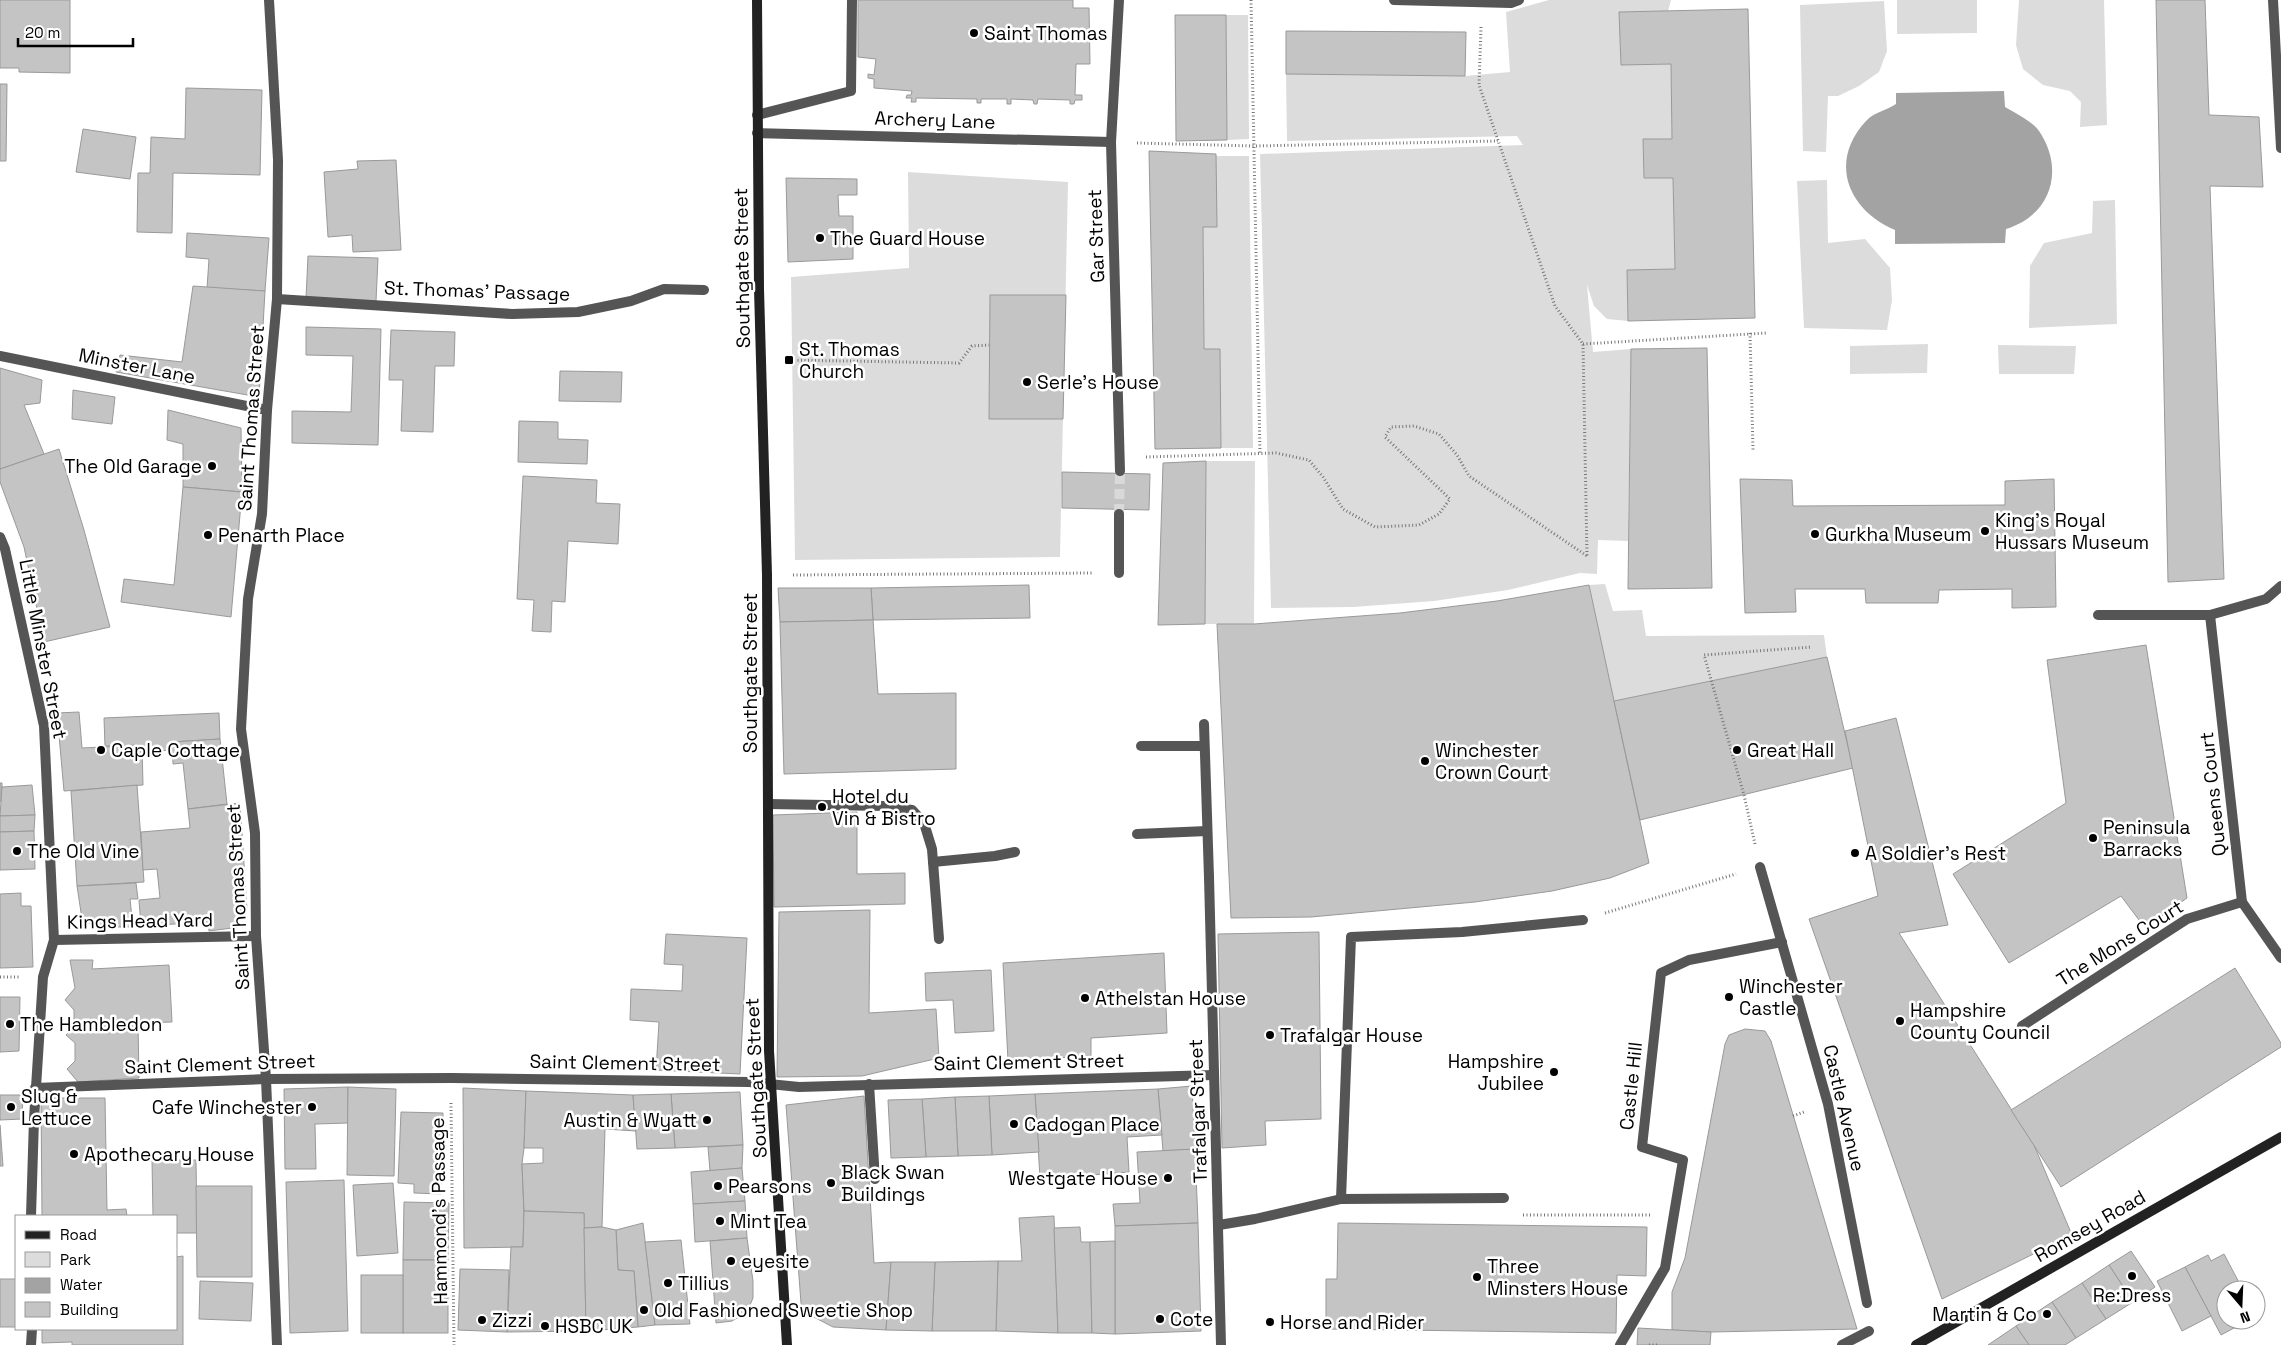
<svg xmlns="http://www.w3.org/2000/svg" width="2281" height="1345" viewBox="0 0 2281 1345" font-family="'Space Grotesk',sans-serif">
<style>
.green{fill:#dcdcdc}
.water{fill:#a3a3a3}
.building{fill:#c4c4c4;stroke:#999}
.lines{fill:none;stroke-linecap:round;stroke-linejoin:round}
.street-tunnel{stroke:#d9d9d9;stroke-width:10;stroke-dasharray:10 5;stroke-linecap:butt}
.path{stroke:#777;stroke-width:3;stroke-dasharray:1 2.5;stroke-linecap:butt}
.lane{stroke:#555;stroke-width:10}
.street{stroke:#555;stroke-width:10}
.secondary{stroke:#222;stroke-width:10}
.poi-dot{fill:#000;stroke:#fff;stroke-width:2}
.labels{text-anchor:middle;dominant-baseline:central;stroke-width:5;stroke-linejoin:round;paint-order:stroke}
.poi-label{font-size:19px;fill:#000;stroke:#fff;text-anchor:start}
.street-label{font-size:19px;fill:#000;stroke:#fff}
</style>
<rect width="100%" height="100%" fill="#fff"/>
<g class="green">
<polygon points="1549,0 1671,0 1668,11 1619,12 1621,65 1671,64 1672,139 1643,140 1644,178 1673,178 1675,269 1627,270 1628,321 1607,319 1594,306 1587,285 1593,352 1631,349 1628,541 1598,540 1597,574 1580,573 1508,590 1434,601 1353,607 1271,608 1260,154 1523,145 1517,136 1287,141 1286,74 1465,76 1510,72 1506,12"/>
<polygon points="1897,0 1977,0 1977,33 1897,34"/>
<polygon points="2019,0 2104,0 2107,125 2080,127 2081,102 2070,91 2043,85 2023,69 2016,45"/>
<polygon points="1884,1 1887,51 1879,72 1859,86 1838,96 1828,96 1826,152 1803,151 1800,5"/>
<polygon points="1226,15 1248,15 1249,139 1227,140"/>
<polygon points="1216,156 1249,156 1253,448 1221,448 1220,349 1204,349 1203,227"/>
<polygon points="908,172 1068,182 1060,557 795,560 791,277 909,268"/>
<polygon points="1827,180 1828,243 1865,239 1890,268 1892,300 1887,330 1804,328 1797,181"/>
<polygon points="2115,200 2117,324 2029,328 2030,266 2044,243 2092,233 2093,201"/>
<polygon points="1928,344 1927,373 1850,374 1850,346"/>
<polygon points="1998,345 2076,346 2074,374 1999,374"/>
<polygon points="1206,461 1255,461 1254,624 1205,624"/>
<polygon points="1605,584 1613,611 1642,610 1646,636 1824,635 1827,657 1614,701 1589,585"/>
</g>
<path class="water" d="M2004,91l1,16c12,7 29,15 36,27 24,39 8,82 -35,95l-1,14 -110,1v-14c-47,-20 -67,-68 -29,-109 8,-9 20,-10 30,-17v-11z"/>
<g class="building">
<polygon points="0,0 70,0 70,73 19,72 19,68 0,68"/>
<polygon points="858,0 1073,0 1073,8 1089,8 1090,64 1076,64 1075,95 1082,95 1082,100 1075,100 1074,104 1070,104 1070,100 1038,99 1037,104 1034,104 1033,100 1011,99 1011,104 1007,104 1007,99 981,99 981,103 977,103 977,99 916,98 916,102 911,102 912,98 906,98 907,95 911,95 912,91 874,88 874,79 868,78 868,74 874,75 876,59 858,57"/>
<polygon points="2156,0 2205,0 2209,115 2259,117 2263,187 2210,186 2224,579 2168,582"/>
<polygon points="1748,9 1755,318 1628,321 1627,270 1675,269 1673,178 1644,178 1643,139 1672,139 1671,64 1621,65 1619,12"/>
<polygon points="1175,15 1226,15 1227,140 1176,141"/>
<polygon points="1286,31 1466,32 1465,76 1286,74"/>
<polygon points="0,84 7,84 6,161 0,161"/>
<polygon points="186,88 262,90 260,175 173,173 172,233 137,232 138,173 150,173 151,137 185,139"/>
<polygon points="83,129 136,137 130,179 76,172"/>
<polygon points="1149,151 1216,154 1217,227 1203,227 1204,349 1220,349 1221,448 1155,449"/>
<polygon points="396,160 401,250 353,252 352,235 328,237 324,172 358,169 357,161"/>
<polygon points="786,178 857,179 857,195 838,195 839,216 853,216 853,259 788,262"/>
<polygon points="187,233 269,238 265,291 207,288 209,259 186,257"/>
<polygon points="308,256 378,258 376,301 306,298"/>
<polygon points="193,286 265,291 259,397 116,372 120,355 182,362"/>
<polygon points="990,295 1066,295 1063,419 989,419"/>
<polygon points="306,327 381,329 378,445 292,443 292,411 351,412 353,356 306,355"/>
<polygon points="391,330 455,332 454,366 435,366 433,432 401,431 403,380 389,380"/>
<polygon points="1707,348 1712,588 1628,589 1631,349"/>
<polygon points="0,368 42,380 40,403 24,405 44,454 0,469"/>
<polygon points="560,371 622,372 621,402 559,401"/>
<polygon points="73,390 115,397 112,424 72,419"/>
<polygon points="168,410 241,428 242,492 183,487 183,444 167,440"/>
<polygon points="519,421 558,422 558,439 588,440 587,464 518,462"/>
<polygon points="59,449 84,530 110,627 44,642 24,547 0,482 0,469"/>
<polygon points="1206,461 1205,624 1158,625 1163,463"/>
<polygon points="1062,472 1150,474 1149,510 1062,508"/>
<polygon points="523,476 597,480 596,503 620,504 618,544 568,541 565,602 552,601 551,632 532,631 534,600 517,599"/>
<polygon points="1740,479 1792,480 1793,506 2005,505 2005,481 2054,479 2056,607 2012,608 2012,589 1939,590 1938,603 1866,603 1865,589 1795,589 1796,612 1745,613"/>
<polygon points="183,487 242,492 231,617 121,602 124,579 174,585"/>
<polygon points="1029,585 1030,618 873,620 871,588"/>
<polygon points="1589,585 1649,863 1610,878 1552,891 1475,902 1311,917 1231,918 1217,624 1254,624 1400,613 1497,601"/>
<polygon points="778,588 871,588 873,620 780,622"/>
<polygon points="873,620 878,694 956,693 956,769 784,774 780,622"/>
<polygon points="2146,645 2187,898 2145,928 2121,896 2009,963 1953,874 2066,803 2047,660"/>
<polygon points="1827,657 1853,768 1640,820 1614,701"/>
<polygon points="79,712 82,748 142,745 143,785 64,791 57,713"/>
<polygon points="219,713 220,739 172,742 173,750 141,752 142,745 105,746 104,718"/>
<polygon points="1896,718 1948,925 1899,933 2034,1145 2072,1235 1942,1299 1809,919 1878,896 1845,731"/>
<polygon points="220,739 227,804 188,809 183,763 173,764 172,742"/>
<polygon points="0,783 2,783 2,801 0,802"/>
<polygon points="32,785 35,815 0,816 2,787"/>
<polygon points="137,785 144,882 77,886 71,791"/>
<polygon points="240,803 247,910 236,911 237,922 232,928 209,931 208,922 141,926 139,900 160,898 157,869 143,870 141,832 190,828 188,809"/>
<polygon points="857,812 857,874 905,873 905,904 774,907 773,815"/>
<polygon points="35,815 34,831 0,832 0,816"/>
<polygon points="34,831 35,869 0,870 0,832"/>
<polygon points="136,883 138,899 130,899 133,927 94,927 82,919 77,886"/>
<polygon points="21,893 21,906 31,906 33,967 0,968 0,894"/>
<polygon points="870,910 869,1013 936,1009 939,1058 862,1076 777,1077 779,912"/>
<polygon points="1319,932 1321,1119 1265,1121 1266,1145 1222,1148 1218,934"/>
<polygon points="666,934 747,938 740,1074 656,1070 659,1022 630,1020 631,989 682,991 683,965 664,964"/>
<polygon points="1164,953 1167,1033 1091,1038 1091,1056 1008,1061 1003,963"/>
<polygon points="70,960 93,960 92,969 169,965 172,1022 138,1023 139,1078 78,1082 67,1069 75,1061 75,1043 66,1035 74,1027 74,1010 65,1000 75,988"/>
<polygon points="2235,968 2281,1043 2281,1047 2061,1187 2011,1110"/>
<polygon points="991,970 994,1031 955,1033 953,1000 926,1001 925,973"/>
<polygon points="0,997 20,997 19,1051 0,1052"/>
<polygon points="1745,1029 1765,1031 1771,1041 1857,1329 1711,1332 1672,1330 1672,1292 1685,1258 1725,1044 1729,1035"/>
<polygon points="1192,1086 1195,1149 1163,1151 1158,1089"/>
<polygon points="348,1087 348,1123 315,1124 316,1169 285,1169 284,1089"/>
<polygon points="348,1087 396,1089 394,1176 347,1175"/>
<polygon points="463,1088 526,1091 524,1148 522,1164 524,1211 523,1247 464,1248"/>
<polygon points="1158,1089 1162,1135 1127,1137 1129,1172 1040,1179 1035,1094"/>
<polygon points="526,1091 633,1095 636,1131 605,1129 602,1227 584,1228 584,1213 524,1211 522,1164 543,1163 543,1148 524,1148"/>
<polygon points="740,1092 743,1145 675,1148 671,1094"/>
<polygon points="671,1094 675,1148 637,1149 633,1095"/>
<polygon points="1035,1094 1039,1152 992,1155 989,1096"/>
<polygon points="0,1095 23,1095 22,1119 0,1120"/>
<polygon points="864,1096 874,1263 891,1262 886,1330 833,1327 804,1312 801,1303 786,1105"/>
<polygon points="989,1096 992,1155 958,1156 955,1097"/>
<polygon points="955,1097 958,1156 926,1157 922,1099"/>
<polygon points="41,1098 105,1098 107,1210 126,1209 127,1216 42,1216"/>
<polygon points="922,1099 926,1157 891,1158 888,1100"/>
<polygon points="401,1112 443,1113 441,1194 414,1193 414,1184 398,1183"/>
<polygon points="0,1125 3,1166 0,1166"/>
<polygon points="743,1145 742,1168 710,1171 708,1147"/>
<polygon points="1195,1149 1198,1223 1115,1226 1113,1204 1140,1203 1137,1152"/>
<polygon points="152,1160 196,1160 197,1233 176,1233 176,1216 153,1216"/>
<polygon points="742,1168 745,1201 693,1204 691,1172"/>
<polygon points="344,1180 348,1331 290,1333 286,1182"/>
<polygon points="393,1183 398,1253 357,1256 353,1185"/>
<polygon points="196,1186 252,1186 252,1277 197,1277"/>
<polygon points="745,1201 747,1238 695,1242 693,1204"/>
<polygon points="404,1202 449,1203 448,1260 403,1260"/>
<polygon points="524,1211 584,1213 586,1331 507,1332 511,1247 523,1247"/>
<polygon points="1054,1216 1058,1333 996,1331 998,1261 1022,1261 1019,1218"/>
<polygon points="643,1223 655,1325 638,1327 634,1271 618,1270 616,1230"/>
<polygon points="1198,1223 1201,1331 1115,1334 1115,1226"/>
<polygon points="1338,1223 1647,1227 1646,1276 1617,1275 1616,1333 1326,1329 1326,1279 1337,1279"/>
<polygon points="602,1227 616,1230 618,1270 634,1271 638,1327 586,1331 584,1228"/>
<polygon points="1080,1227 1081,1242 1090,1242 1092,1333 1058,1333 1054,1228"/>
<polygon points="747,1238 753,1281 753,1298 747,1312 732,1321 716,1323 710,1241"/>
<polygon points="681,1240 690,1324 655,1325 645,1242"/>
<polygon points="1115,1241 1115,1334 1092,1333 1090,1242"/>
<polygon points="2131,1251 2155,1287 2133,1302 2109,1265"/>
<polygon points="2224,1254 2243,1290 2226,1290 2226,1320 2247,1321 2221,1335 2185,1267 2208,1255 2211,1261"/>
<polygon points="183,1256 183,1345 72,1345 72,1342 42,1343 42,1329 176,1329 176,1257"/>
<rect x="403" y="1260" width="45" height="73"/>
<polygon points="998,1261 996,1331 932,1331 935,1262"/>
<polygon points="891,1262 935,1262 932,1331 886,1330"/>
<polygon points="2109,1265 2133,1302 2106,1319 2082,1283"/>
<polygon points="2185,1267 2211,1316 2182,1331 2157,1281"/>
<polygon points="460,1269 509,1270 507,1332 458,1330"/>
<rect x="361" y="1275" width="42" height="58"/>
<rect x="0" y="1279" width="16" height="48"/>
<polygon points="200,1281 253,1283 251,1321 199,1319"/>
<polygon points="2082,1283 2106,1319 2076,1338 2052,1302"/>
<polygon points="2052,1302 2076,1338 2065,1345 2029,1345 2016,1326"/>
<polygon points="2016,1326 2029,1345 1988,1345"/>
<polygon points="1638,1328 1711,1332 1710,1345 1637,1345"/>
</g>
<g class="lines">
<polyline class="street-tunnel" points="1119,514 1120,471"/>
<g class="path">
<polyline points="1251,0 1260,453"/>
<polyline points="1481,27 1479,85 1555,306 1583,344 1587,556"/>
<polyline points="1137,143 1254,146 1498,141"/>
<polyline points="1750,333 1753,450"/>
<polyline points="1583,344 1767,333"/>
<polyline points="787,360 959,363 972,346 989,345"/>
<polyline points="1146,457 1276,453 1309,460 1323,477 1343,509 1375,527 1419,525 1439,514 1450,499 1385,437 1391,427 1414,426 1439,434 1457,455 1469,476 1587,556"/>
<polyline points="793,575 1094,573"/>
<polyline points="1755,844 1744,795 1704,655 1812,647"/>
<polyline points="1605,913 1736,874"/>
<polyline points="0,977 19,977"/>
<polyline points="451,1103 454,1345"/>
<polyline points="1793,1116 1804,1112"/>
<polyline points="1523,1215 1650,1215"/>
<polyline points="1649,1345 1657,1345"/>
</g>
<g class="lane">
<polyline points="2273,0 2281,148"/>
<polyline points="757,115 851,91 852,0"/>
<polyline points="2098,615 2210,615 2266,599 2281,586"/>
<polyline points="2210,615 2242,902 2281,958"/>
<polyline points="1204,724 1209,877"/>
<polyline points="1141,746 1204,746"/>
<polyline points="768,804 884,806 912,810 924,823 932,849 939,939"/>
<polyline points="1137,834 1207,831"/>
<polyline points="933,862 995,856 1015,852"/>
<polyline points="2022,1026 2187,919 2242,902"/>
<polyline points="1219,1225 1255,1219 1341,1199 1504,1198"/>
</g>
<g class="street">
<polyline points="269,0 278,160 277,299 267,410 262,514 248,599 241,729 255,833 256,936 266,1079 277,1345"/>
<polyline points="1119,0 1111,142 1120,471"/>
<polyline points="1394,0 1511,3 1519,0"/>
<polyline points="757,133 1111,142"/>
<polyline points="277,299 512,314 578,312 631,301 664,289 704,290"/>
<polyline points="0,356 267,410"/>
<polyline points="1119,514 1119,573"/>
<polyline points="0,537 5,549 44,726 54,940 43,977 34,1119 31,1216"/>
<polyline points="1760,867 1828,1104 1867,1303"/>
<polyline points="1209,877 1221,1345"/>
<polyline points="54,940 256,936"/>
<polyline points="869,1084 875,1179"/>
<polyline points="35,1088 266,1079 451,1078 749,1082 799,1087 1214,1075"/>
<polyline points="1341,1199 1351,937 1462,932 1583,920"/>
<polyline points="31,1345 32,1329"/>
<polyline points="1620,1345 1665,1268 1683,1160 1642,1147 1661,973 1689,960 1782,942"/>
<polyline points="1842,1345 1869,1331"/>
</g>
<g class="secondary">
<polyline points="757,0 759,289 767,575 769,1051 787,1345"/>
<polyline points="1916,1345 2281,1137"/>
</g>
</g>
<g class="poi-dot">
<circle cx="974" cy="33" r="5"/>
<circle cx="820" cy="238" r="5"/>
<rect x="784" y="355" width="10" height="10" rx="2.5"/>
<circle cx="1027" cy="382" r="5"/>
<circle cx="212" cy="466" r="5"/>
<circle cx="1985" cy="531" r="5"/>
<circle cx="1815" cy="534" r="5"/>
<circle cx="208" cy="535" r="5"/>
<circle cx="101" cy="750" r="5"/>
<circle cx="1737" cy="750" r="5"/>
<circle cx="1425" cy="761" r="5"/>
<circle cx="822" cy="807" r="5"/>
<circle cx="2093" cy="838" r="5"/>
<circle cx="17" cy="851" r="5"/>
<circle cx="1855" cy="853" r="5"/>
<circle cx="1729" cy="997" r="5"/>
<circle cx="1085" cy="998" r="5"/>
<circle cx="1900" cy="1021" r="5"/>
<circle cx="10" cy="1024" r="5"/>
<circle cx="1270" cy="1035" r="5"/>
<circle cx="1554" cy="1072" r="5"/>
<circle cx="11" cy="1107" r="5"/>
<circle cx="312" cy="1107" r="5"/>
<circle cx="707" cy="1120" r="5"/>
<circle cx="1014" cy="1124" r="5"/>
<circle cx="74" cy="1154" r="5"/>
<circle cx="1168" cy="1178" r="5"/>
<circle cx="831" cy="1183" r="5"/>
<circle cx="718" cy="1186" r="5"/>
<circle cx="720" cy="1221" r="5"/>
<circle cx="731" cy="1261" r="5"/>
<circle cx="2132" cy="1276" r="5"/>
<circle cx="1477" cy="1277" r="5"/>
<circle cx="668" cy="1283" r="5"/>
<circle cx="644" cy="1310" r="5"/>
<circle cx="2047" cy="1314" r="5"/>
<circle cx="1160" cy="1319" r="5"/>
<circle cx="482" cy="1320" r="5"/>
<circle cx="1270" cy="1322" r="5"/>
<circle cx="545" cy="1326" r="5"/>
</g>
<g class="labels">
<g class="poi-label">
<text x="984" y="33">Saint Thomas</text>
<text x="830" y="238">The Guard House</text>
<text x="799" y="349">St. Thomas<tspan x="799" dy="22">Church</tspan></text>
<text x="1037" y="382">Serle's House</text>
<text x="202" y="466" text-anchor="end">The Old Garage</text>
<text x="1995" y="520">King's Royal<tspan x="1995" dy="22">Hussars Museum</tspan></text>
<text x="1825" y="534">Gurkha Museum</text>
<text x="218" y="535">Penarth Place</text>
<text x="111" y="750">Caple Cottage</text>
<text x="1435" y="750">Winchester<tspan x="1435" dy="22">Crown Court</tspan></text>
<text x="1747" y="750">Great Hall</text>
<text x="832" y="796">Hotel du<tspan x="832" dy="22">Vin &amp; Bistro</tspan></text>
<text x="2103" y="827">Peninsula<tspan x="2103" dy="22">Barracks</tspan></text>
<text x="27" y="851">The Old Vine</text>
<text x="1865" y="853">A Soldier's Rest</text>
<text x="1739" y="986">Winchester<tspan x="1739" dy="22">Castle</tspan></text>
<text x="1095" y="998">Athelstan House</text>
<text x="1910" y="1010">Hampshire<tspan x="1910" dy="22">County Council</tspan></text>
<text x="20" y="1024">The Hambledon</text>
<text x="1280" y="1035">Trafalgar House</text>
<text x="1544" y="1061" text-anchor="end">Hampshire<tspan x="1544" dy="22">Jubilee</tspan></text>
<text x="21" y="1096">Slug &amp;<tspan x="21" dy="22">Lettuce</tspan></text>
<text x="302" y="1107" text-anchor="end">Cafe Winchester</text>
<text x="697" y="1120" text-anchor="end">Austin &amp; Wyatt</text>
<text x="1024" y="1124">Cadogan Place</text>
<text x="84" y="1154">Apothecary House</text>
<text x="841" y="1172">Black Swan<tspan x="841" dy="22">Buildings</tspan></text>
<text x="1158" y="1178" text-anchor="end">Westgate House</text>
<text x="728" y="1186">Pearsons</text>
<text x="730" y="1221">Mint Tea</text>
<text x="741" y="1261">eyesite</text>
<text x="1487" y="1266">Three<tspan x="1487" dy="22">Minsters House</tspan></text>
<text x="678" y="1283">Tillius</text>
<text x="2132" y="1295" text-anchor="middle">Re:Dress</text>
<text x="654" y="1310">Old Fashioned Sweetie Shop</text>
<text x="2037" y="1314" text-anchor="end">Martin &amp; Co</text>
<text x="1170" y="1319">Cote</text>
<text x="492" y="1320">Zizzi</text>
<text x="1280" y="1322">Horse and Rider</text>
<text x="555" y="1326">HSBC UK</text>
</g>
<g class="street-label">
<text transform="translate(935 120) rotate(2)">Archery Lane</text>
<text transform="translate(1096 236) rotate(-92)">Gar Street</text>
<text transform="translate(742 268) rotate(-91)">Southgate Street</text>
<text transform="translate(477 291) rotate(2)">St. Thomas' Passage</text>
<text transform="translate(137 366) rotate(11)">Minster Lane</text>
<text transform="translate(251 418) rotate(-86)">Saint Thomas Street</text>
<text transform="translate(43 649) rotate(79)">Little Minster Street</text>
<text transform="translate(750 673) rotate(-90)">Southgate Street</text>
<text transform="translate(2213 794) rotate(-96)">Queens Court</text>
<text transform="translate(238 897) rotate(-93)">Saint Thomas Street</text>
<text transform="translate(140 921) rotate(-1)">Kings Head Yard</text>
<text transform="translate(2120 943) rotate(-32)">The Mons Court</text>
<text transform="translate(1029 1062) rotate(-1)">Saint Clement Street</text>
<text transform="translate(625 1063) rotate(1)">Saint Clement Street</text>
<text transform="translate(220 1064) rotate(-2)">Saint Clement Street</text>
<text transform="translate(756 1078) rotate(-93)">Southgate Street</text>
<text transform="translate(1631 1086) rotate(-84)">Castle Hill</text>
<text transform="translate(1844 1108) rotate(77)">Castle Avenue</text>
<text transform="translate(1198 1111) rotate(-92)">Trafalgar Street</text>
<text transform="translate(439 1211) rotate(-91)">Hammond's Passage</text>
<text transform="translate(2090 1226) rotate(-30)">Romsey Road</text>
</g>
</g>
<rect x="15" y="1215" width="162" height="115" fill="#ffffff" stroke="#999999"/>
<rect x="25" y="1231" width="25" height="8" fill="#222222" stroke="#999999"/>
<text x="60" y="1240" font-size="15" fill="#000000">Road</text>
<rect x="25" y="1252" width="25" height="15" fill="#dcdcdc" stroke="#999999"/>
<text x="60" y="1265" font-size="15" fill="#000000">Park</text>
<rect x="25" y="1278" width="25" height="15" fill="#a3a3a3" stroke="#999999"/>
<text x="60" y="1290" font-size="15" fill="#000000">Water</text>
<rect x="25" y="1302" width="25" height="15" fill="#c4c4c4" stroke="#999999"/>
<text x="60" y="1315" font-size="15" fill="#000000">Building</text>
<g transform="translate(2241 1305) rotate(161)"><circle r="24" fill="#ffffff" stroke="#999999"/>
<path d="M0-4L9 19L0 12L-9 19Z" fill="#000000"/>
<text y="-8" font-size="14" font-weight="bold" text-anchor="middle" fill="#000000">N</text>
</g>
<path d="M18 38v8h115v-8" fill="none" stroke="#000000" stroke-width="2.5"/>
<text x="25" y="38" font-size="15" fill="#000000" stroke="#ffffff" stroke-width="4" paint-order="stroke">20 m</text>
</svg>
